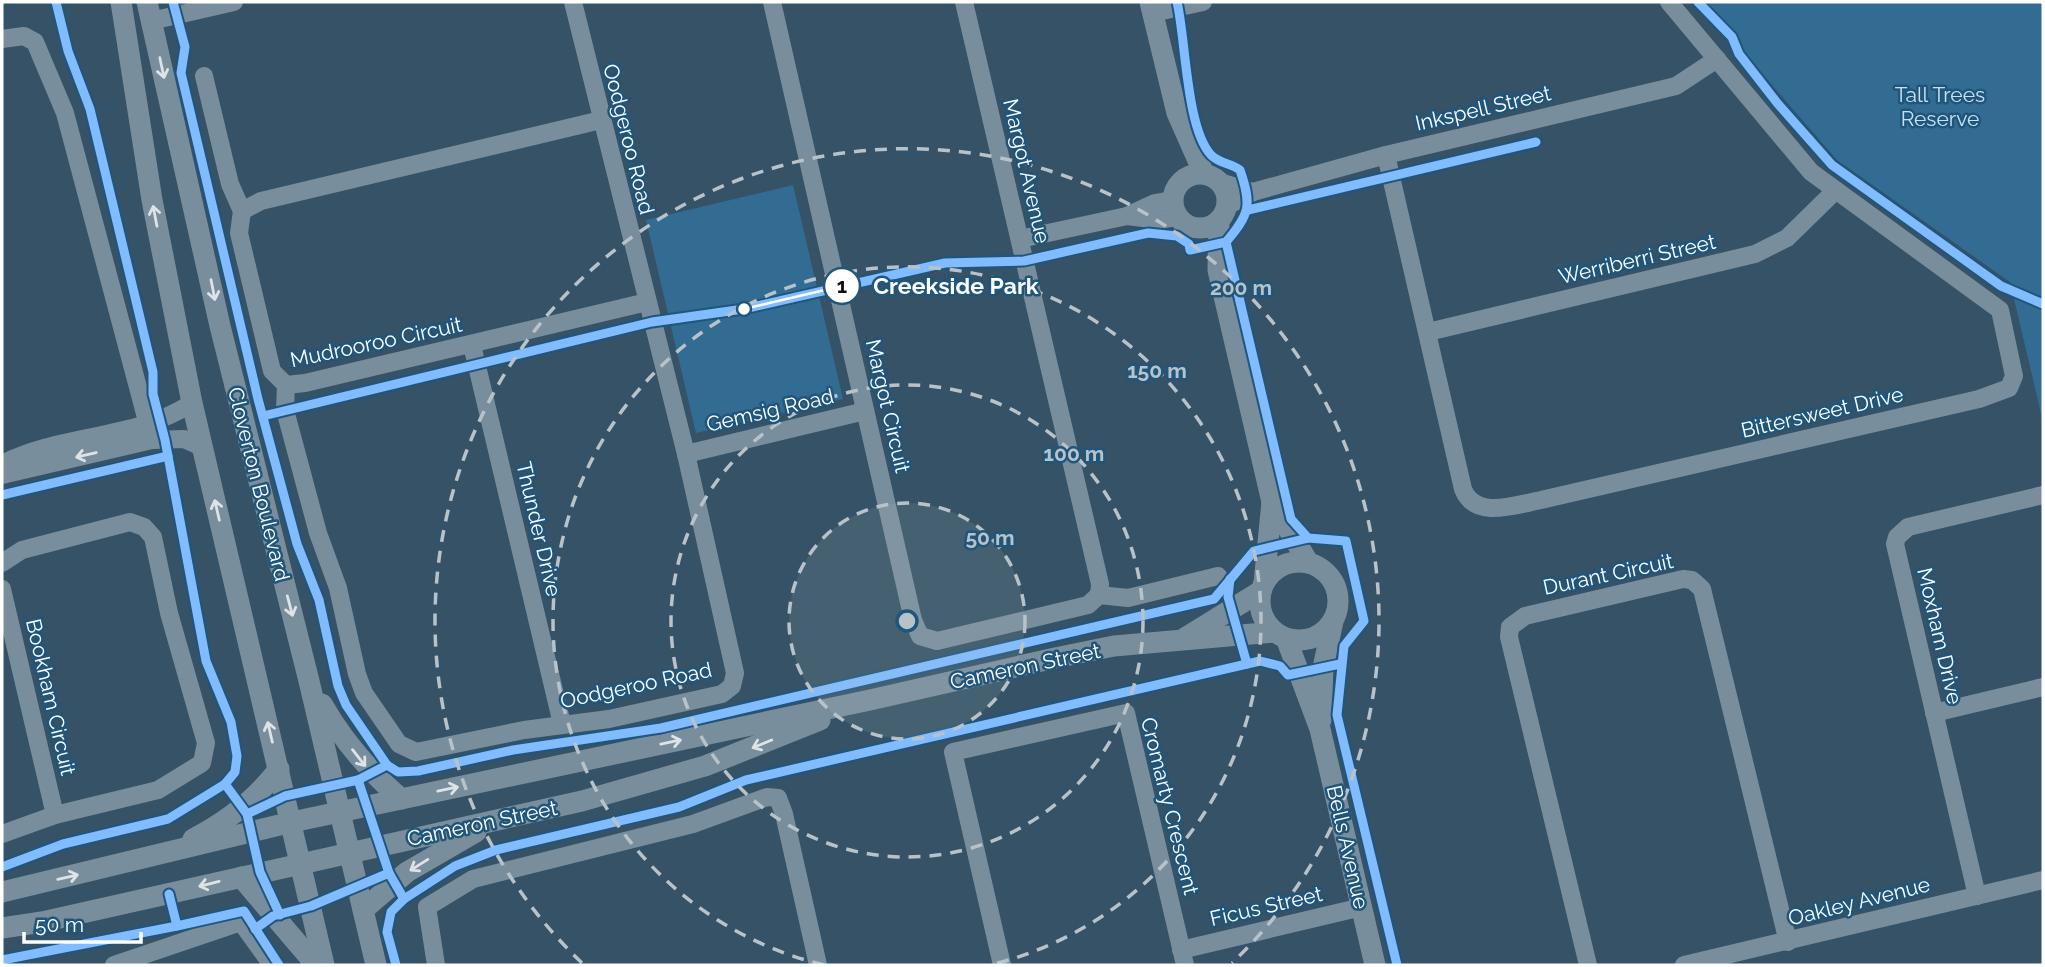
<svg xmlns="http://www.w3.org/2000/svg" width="2045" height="967" viewBox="0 0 2045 967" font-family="Raleway,sans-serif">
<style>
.green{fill:#336c92}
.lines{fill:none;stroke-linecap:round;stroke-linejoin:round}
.minor{stroke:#798e9d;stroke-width:18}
.tertiary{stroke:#798e9d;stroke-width:21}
.cycleway-casing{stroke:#20567b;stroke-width:13}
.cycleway{stroke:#80bcff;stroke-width:9}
.oneway{stroke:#dee3e6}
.ring{fill:none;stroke:#b8c2c9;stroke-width:3.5;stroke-dasharray:12 9}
.labels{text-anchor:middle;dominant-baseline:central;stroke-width:5;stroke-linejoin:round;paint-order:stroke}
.park-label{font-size:21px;fill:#c5e2f5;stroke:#20567b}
.street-label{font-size:21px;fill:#fff;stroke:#20567b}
.centre{fill:#b8c2c9;stroke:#20567b;stroke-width:3.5}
.ring-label{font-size:21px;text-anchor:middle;font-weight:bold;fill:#b8c2c9;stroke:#20567b;stroke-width:5;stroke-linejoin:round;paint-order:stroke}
.leader{fill:none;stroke:#fff;stroke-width:2.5}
.callout-dot{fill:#fff;stroke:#20567b;stroke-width:2.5}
.mark-label{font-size:21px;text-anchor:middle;font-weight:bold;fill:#111}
.callout-label{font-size:23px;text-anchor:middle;font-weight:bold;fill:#fff;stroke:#20567b;stroke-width:5;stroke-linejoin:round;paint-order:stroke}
</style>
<rect width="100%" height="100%" fill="#355266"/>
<g class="green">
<polygon points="1700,2 2043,2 2043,422 2010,282 1837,160"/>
<polygon points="793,185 843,399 696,433 646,220"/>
</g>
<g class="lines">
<g class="minor">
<polyline points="772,2 913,620 920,636 937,641 1088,605 1099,595"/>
<polyline points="964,2 1100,584 1099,595"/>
<polyline points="1153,13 1203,2"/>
<polyline points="151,21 234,2"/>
<polyline points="2,39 24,36 35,42 65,113 152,440"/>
<polyline points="204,76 230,184 242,211"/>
<polyline points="601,120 261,201 242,211 239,233 272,371 286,385 305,383 647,302"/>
<path d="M1386,155l77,334c12,31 52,16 78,11l438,-101 30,-11 5,-12 -14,-66 -189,-138 -142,-170"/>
<polyline points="1220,182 1253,192"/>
<polyline points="1227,206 1253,192 1386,155 1676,86 1717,59"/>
<polyline points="1127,216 1160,220 1177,217"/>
<polyline points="1020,239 1127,216 1155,203 1172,200"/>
<polyline points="1428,332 1755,254 1787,238 1835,191"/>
<polyline points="472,345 562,724"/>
<polyline points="286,385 285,410 318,533 338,588 357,674 364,693 399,744 416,752 524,730 609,719 722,694 732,686 735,673 686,454 573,2"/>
<polyline points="686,454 865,411"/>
<path d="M2,464c59,-31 134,-24 190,-61"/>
<polyline points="2,475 152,440 184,439 202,447"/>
<polyline points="2,563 22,550 130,522 144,527 153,537 169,613 206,743 202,763 158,790 55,815 2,834"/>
<polyline points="2,589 55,815"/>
<polyline points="1099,595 1128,598 1218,576"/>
<polyline points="1934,713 2043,687"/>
<polyline points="1977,896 1895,544 1897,537 1908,527 2043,495"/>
<polyline points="1181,950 1362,907"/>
<polyline points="114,965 241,922 272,965"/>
<polyline points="436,965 427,907 473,879 693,824 767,797 778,798 784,814 818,965"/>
<polyline points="1002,965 953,752 1126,713 1185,965"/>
<polyline points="1588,965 1509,637 1510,627 1525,616 1683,579 1692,580 1702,589 1788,942"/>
<polyline points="1684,965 2043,880"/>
</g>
<g class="tertiary">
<polyline points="121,2 152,200 192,403 324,965"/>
<polyline points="147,2 220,326 309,681 376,965"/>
<polyline points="1150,2 1177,113 1204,174"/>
<circle cx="1200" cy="201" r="27"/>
<polyline points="1219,220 1218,270 1272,502 1308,562"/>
<circle cx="1299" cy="601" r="39"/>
<polyline points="1264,583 1272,502"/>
<polyline points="1185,638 1261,591"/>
<polyline points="1286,638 1320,729 1375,965"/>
<path d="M322,704c21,37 47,67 79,95"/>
<polyline points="1321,720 1323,668 1333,621"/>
<path d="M193,839c33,-17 63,-40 86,-70"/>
<polyline points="241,877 316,965"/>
<polyline points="2,892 292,822 870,700 1055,658 1114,646 1274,632"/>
<polyline points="363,910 407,872 476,832"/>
<polyline points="2,928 42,922 582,801 705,766 820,720"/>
</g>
<g class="cycleway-casing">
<g id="cycleway">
<polyline points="56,2 68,51 90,109 153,372 153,394 165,440 206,661 231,722 237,756 235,772 225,784 247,814"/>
<polyline points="173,2 185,47 181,73 258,399 297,544 319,600 338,686 346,705 387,765 358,780"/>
<polyline points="1698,2 1732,37 1739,54 1778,104 1832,165 2001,286 2043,304"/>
<polyline points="1248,210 1536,142"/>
<polyline points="1226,242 1291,519 1308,538 1346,541 1364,621 1344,646 1337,715 1397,965"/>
<path d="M263,416l389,-94 92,-13 201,-46 79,-2 124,-28 29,3 12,8 1,6 36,-8c24,-28 26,-37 14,-72 -9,-7 -20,-6 -29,-15 -25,-27 -25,-115 -34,-153"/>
<polyline points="2,495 168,456"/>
<polyline points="1230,579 1228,597 1247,664"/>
<polyline points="387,765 398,772 418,771 513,750 661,728 1214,599 1254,551 1308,538"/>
<polyline points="2,867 63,844 168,819 225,784"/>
<polyline points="169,894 177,926 244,911 279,965"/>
<polyline points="280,915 260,872 247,814 285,796 358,780 389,873"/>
<polyline points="255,929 273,916 311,906 389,873 404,899"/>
<polyline points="2,960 177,926"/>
<polyline points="396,965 387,932 391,912 404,899 455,866 496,850 679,807 746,780 1260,661 1280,666 1288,675 1340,664"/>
</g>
</g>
<use href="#cycleway" class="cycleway"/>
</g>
<defs><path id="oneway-shaft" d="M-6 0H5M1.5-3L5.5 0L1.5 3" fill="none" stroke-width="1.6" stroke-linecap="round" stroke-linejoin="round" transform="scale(1.75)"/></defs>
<g class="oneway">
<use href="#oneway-shaft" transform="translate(162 68) rotate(78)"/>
<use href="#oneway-shaft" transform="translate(155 216) rotate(-101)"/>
<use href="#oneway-shaft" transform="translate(213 290) rotate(79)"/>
<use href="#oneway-shaft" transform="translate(86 455) rotate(167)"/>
<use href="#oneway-shaft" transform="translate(217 510) rotate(-103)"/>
<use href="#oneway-shaft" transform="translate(290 606) rotate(75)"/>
<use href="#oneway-shaft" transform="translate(270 732) rotate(-103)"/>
<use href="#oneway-shaft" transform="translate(671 742) rotate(-12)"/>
<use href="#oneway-shaft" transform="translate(762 744) rotate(158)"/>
<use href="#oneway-shaft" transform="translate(359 758) rotate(52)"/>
<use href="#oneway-shaft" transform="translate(448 789) rotate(-12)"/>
<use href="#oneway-shaft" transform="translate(419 865) rotate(148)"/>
<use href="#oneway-shaft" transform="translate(68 877) rotate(-13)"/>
<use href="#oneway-shaft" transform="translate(209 884) rotate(166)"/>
</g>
<circle cx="907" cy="621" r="118" fill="#b8c2c9" fill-opacity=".12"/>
<g class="ring">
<circle cx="907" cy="621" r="118"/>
<circle cx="907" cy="621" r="236"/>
<path d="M824 965A354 354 0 1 1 990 965"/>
<path d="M582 963A472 472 0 1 1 1232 963"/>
</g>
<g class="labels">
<g class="park-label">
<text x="1940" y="94">Tall Trees<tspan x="1940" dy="24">Reserve</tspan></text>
</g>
<g class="street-label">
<text transform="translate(1483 108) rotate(-13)">Inkspell Street</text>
<text transform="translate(629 139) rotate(76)">Oodgeroo Road</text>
<text transform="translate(1027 171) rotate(77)">Margot Avenue</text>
<text transform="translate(1637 259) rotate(-13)">Werriberri Street</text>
<text transform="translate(376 342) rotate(-12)">Mudrooroo Circuit</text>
<text transform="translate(888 406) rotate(77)">Margot Circuit</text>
<text transform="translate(770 410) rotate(-13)">Gemsig Road</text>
<text transform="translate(1822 412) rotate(-13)">Bittersweet Drive</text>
<text transform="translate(259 484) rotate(76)">Cloverton Boulevard</text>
<text transform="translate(539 529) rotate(77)">Thunder Drive</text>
<text transform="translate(1608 574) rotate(-12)">Durant Circuit</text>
<text transform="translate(1940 636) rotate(77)">Moxham Drive</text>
<text transform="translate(1025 666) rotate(-12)">Cameron Street</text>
<text transform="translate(636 685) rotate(-12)">Oodgeroo Road</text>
<text transform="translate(51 697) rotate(77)">Bookham Circuit</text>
<text transform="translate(1170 806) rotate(76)">Cromarty Crescent</text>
<text transform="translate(482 823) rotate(-12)">Cameron Street</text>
<text transform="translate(1348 847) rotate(77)">Bells Avenue</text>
<text transform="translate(1859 901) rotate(-14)">Oakley Avenue</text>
<text transform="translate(1266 906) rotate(-13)">Ficus Street</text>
</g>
</g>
<circle cx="907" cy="621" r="10" class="centre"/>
<g class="ring-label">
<text x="1241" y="295">200 m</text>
<text x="1157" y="378">150 m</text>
<text x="1074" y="461">100 m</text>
<text x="990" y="545">50 m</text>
</g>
<path class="leader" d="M744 309L842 286"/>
<g class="callout-dot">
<circle cx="744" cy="309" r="7"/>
<circle cx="842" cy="286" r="18"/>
</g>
<g class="mark-label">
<text x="842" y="293">1</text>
</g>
<g class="callout-label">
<text x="956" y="294">Creekside Park</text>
</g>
<rect width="2045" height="967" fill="none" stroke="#ffffff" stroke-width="7"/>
<path d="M24 932v10h117v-10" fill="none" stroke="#ffffff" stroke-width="3.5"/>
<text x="35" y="932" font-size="21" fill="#ffffff" stroke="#20567b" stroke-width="5" paint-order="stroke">50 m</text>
</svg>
